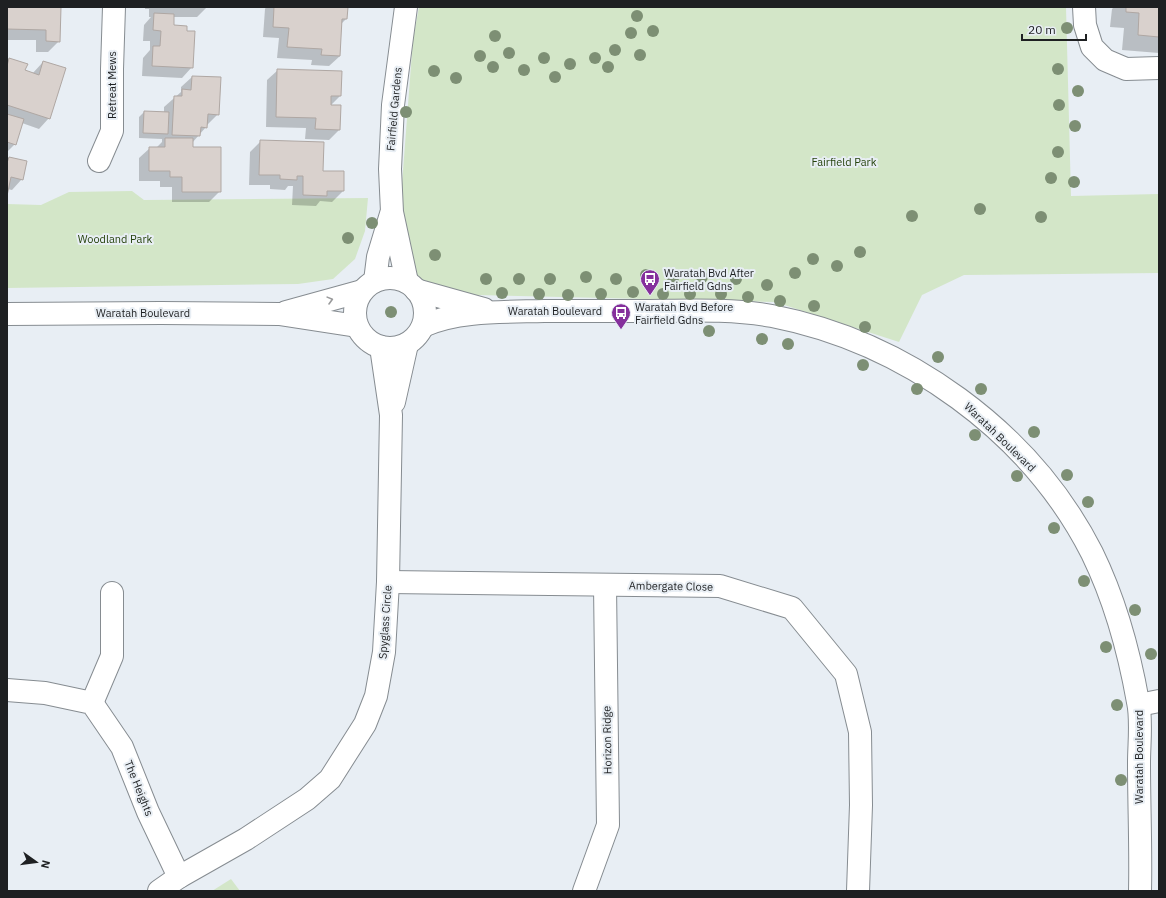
<svg xmlns="http://www.w3.org/2000/svg" width="1166" height="898" viewBox="0 0 1166 898" font-family="'IBM Plex Sans',sans-serif">
<style>
.green{fill:#d3e6c8}
.shadow{fill:#0003}
.building{fill:#d9d1cd;stroke:#afa7a3}
.lines{fill:none;stroke-linecap:round;stroke-linejoin:round}
.minor-casing{stroke:#868c91;stroke-width:24}
.minor{stroke:#fff;stroke-width:22}
.tree{fill:#7d8f74}
.oneway{stroke:#9a9b9c}
.labels{text-anchor:middle;dominant-baseline:central;stroke-width:4;stroke-linejoin:round;paint-order:stroke}
.street-label{font-size:11px;fill:#1e2022;stroke:#e8eef4}
.park-label{font-size:11px;fill:#25420c;stroke:#e8eef4}
.poi-label{font-size:11px;fill:#1e2022;stroke:#e8eef4;text-anchor:start}
</style>
<rect width="100%" height="100%" fill="#e8eef4"/>
<g class="green">
<polygon points="419,7 1066,7 1071,196 1159,194 1159,273 964,275 922,295 899,342 775,302 432,294 396,263 413,39"/>
<polygon points="132,191 144,200 368,198 365,231 355,259 333,279 298,284 7,288 7,204 41,205 69,192"/>
<polygon points="231,879 240,891 212,891"/>
</g>
<g class="shadow">
<polygon points="7,7 60,7 59,41 48,52 36,52 36,40 7,40"/>
<polygon points="145,7 207,7 197,17 173,17 173,26 192,67 182,78 142,76 143,58 150,50 150,41 143,41 144,25 151,17 149,17 149,9 145,9"/>
<polygon points="266,7 347,7 346,19 341,24 340,56 329,66 311,65 312,60 277,58 279,38 263,37 265,9"/>
<polygon points="1114,7 1159,7 1159,53 1122,50 1124,28 1110,27 1112,9"/>
<polygon points="10,60 24,71 32,74 43,62 49,118 39,129 22,123 15,144 7,152 7,62"/>
<polygon points="278,70 340,96 330,106 339,130 329,140 305,139 306,128 266,127 267,80"/>
<polygon points="192,77 220,78 218,114 207,125 206,127 192,143 192,148 220,191 209,202 172,202 172,187 160,187 160,181 139,181 139,158 150,148 156,148 162,142 162,139 139,138 139,117 144,112 164,113 164,107 181,92 181,87"/>
<polygon points="261,141 322,172 343,172 343,191 332,202 320,201 316,206 292,205 293,186 288,186 285,190 270,189 270,185 249,185 250,152"/>
<polygon points="9,158 22,179 12,190 7,189 7,191 7,161"/>
</g>
<g class="building">
<polygon points="7,7 61,7 60,42 46,41 46,30 7,29"/>
<polygon points="274,7 348,7 347,19 342,19 340,56 321,55 322,49 287,47 289,28 273,27"/>
<polygon points="1126,7 1159,7 1159,37 1138,35 1139,13 1126,12"/>
<polygon points="154,13 174,14 174,25 187,26 187,31 195,31 193,68 152,66 153,46 160,46 161,31 153,30"/>
<polygon points="9,58 28,64 25,70 39,75 43,61 66,68 50,119 7,105 7,66"/>
<polygon points="277,69 342,71 341,96 331,96 331,105 341,105 340,130 315,129 316,118 276,117"/>
<polygon points="192,76 221,77 219,115 208,114 207,128 201,127 200,136 172,135 174,96 182,96 182,89 191,90"/>
<polygon points="144,111 169,112 168,134 143,133"/>
<polygon points="7,114 24,119 16,145 7,142"/>
<polygon points="165,138 193,138 193,147 221,147 221,192 182,192 182,177 170,177 170,171 149,171 149,147 165,147"/>
<polygon points="260,140 324,142 323,171 344,171 344,191 327,191 327,196 303,195 303,176 297,176 297,180 280,179 280,175 259,175"/>
<polygon points="9,157 27,161 23,180 11,177 7,196 7,163"/>
</g>
<g class="lines">
<g class="minor-casing">
<g id="minor">
<polyline points="406,7 393,105 390,169 392,212 407,282"/>
<polyline points="1084,7 1085,25 1092,47 1105,60 1126,69 1159,68"/>
<polyline points="99,161 112,131 112,69 114,7"/>
<circle cx="390" cy="313" r="35"/>
<polyline points="375,281 378,257 391,214"/>
<polyline points="416,290 484,309"/>
<polyline points="286,312 362,291"/>
<polyline points="7,314 161,313 279,314 357,326"/>
<path d="M423,326c34,-16 83,-14 121,-15 31,0 63,0 94,0 44,0 90,-3 134,5 133,26 258,115 320,237 23,47 37,98 46,149 4,18 1,42 1,61 0,43 2,85 1,128"/>
<polyline points="394,402 407,344"/>
<polyline points="388,582 720,586 792,608 846,674 860,732 861,805 858,891"/>
<polyline points="7,690 45,693 92,703 122,747 148,812 179,877"/>
<polyline points="92,703 112,656 112,593"/>
<polyline points="1139,705 1159,701"/>
<polyline points="159,891 179,877 246,839 307,799 330,779 365,724 376,696 384,652 388,582 391,415 381,347"/>
<polyline points="584,891 608,825 605,585"/>
</g>
</g>
<use href="#minor" class="minor"/>
</g>
<g class="tree">
<circle cx="637" cy="16" r="6"/>
<circle cx="1067" cy="28" r="6"/>
<circle cx="653" cy="31" r="6"/>
<circle cx="631" cy="33" r="6"/>
<circle cx="495" cy="36" r="6"/>
<circle cx="615" cy="50" r="6"/>
<circle cx="509" cy="53" r="6"/>
<circle cx="640" cy="55" r="6"/>
<circle cx="480" cy="56" r="6"/>
<circle cx="544" cy="58" r="6"/>
<circle cx="595" cy="58" r="6"/>
<circle cx="570" cy="64" r="6"/>
<circle cx="493" cy="67" r="6"/>
<circle cx="608" cy="67" r="6"/>
<circle cx="1058" cy="69" r="6"/>
<circle cx="524" cy="70" r="6"/>
<circle cx="434" cy="71" r="6"/>
<circle cx="555" cy="77" r="6"/>
<circle cx="456" cy="78" r="6"/>
<circle cx="1078" cy="91" r="6"/>
<circle cx="1059" cy="105" r="6"/>
<circle cx="406" cy="112" r="6"/>
<circle cx="1075" cy="126" r="6"/>
<circle cx="1058" cy="152" r="6"/>
<circle cx="1051" cy="178" r="6"/>
<circle cx="1074" cy="182" r="6"/>
<circle cx="980" cy="209" r="6"/>
<circle cx="912" cy="216" r="6"/>
<circle cx="1041" cy="217" r="6"/>
<circle cx="372" cy="223" r="6"/>
<circle cx="348" cy="238" r="6"/>
<circle cx="860" cy="252" r="6"/>
<circle cx="435" cy="255" r="6"/>
<circle cx="813" cy="259" r="6"/>
<circle cx="837" cy="266" r="6"/>
<circle cx="795" cy="273" r="6"/>
<circle cx="646" cy="275" r="6"/>
<circle cx="586" cy="277" r="6"/>
<circle cx="702" cy="277" r="6"/>
<circle cx="673" cy="278" r="6"/>
<circle cx="486" cy="279" r="6"/>
<circle cx="519" cy="279" r="6"/>
<circle cx="550" cy="279" r="6"/>
<circle cx="616" cy="279" r="6"/>
<circle cx="736" cy="279" r="6"/>
<circle cx="767" cy="285" r="6"/>
<circle cx="633" cy="292" r="6"/>
<circle cx="502" cy="293" r="6"/>
<circle cx="539" cy="294" r="6"/>
<circle cx="601" cy="294" r="6"/>
<circle cx="663" cy="294" r="6"/>
<circle cx="690" cy="294" r="6"/>
<circle cx="721" cy="294" r="6"/>
<circle cx="568" cy="295" r="6"/>
<circle cx="748" cy="297" r="6"/>
<circle cx="780" cy="301" r="6"/>
<circle cx="814" cy="306" r="6"/>
<circle cx="391" cy="312" r="6"/>
<circle cx="865" cy="327" r="6"/>
<circle cx="709" cy="331" r="6"/>
<circle cx="762" cy="339" r="6"/>
<circle cx="788" cy="344" r="6"/>
<circle cx="938" cy="357" r="6"/>
<circle cx="863" cy="365" r="6"/>
<circle cx="917" cy="389" r="6"/>
<circle cx="981" cy="389" r="6"/>
<circle cx="1034" cy="432" r="6"/>
<circle cx="975" cy="435" r="6"/>
<circle cx="1067" cy="475" r="6"/>
<circle cx="1017" cy="476" r="6"/>
<circle cx="1088" cy="502" r="6"/>
<circle cx="1054" cy="528" r="6"/>
<circle cx="1084" cy="581" r="6"/>
<circle cx="1135" cy="610" r="6"/>
<circle cx="1106" cy="647" r="6"/>
<circle cx="1151" cy="654" r="6"/>
<circle cx="1117" cy="705" r="6"/>
<circle cx="1121" cy="780" r="6"/>
</g>
<defs><path id="oneway-chevron" d="M-2-3.5L2.5 0L-2 3.5" fill="none" stroke-width="1.6" stroke-linecap="round" stroke-linejoin="round"/></defs>
<use class="oneway" href="#oneway-chevron" transform="translate(330 300) rotate(-15)"/>
<defs>
<g id="bus-pin" transform="scale(1)"><path d="M0 17L-7.5 6A9.5 9.5 0 1 1 7.5 6Z" fill="#852f9c" stroke="#e8eef4"/><path d="M-5-6H5V4H4V6H2V4H-2V6H-4V4H-5ZM-3.5-4V0h7V-4ZM-3.5 1.2v1.5H-2V1.2ZM2 1.2v1.5H3.5V1.2Z" fill="#fff"/></g>
</defs>
<g fill-rule="evenodd">
<use href="#bus-pin" x="650" y="279"/>
<use href="#bus-pin" x="621" y="313"/>
</g>
<g class="labels">
<g class="street-label">
<text transform="translate(112 85) rotate(-90)">Retreat Mews</text>
<text transform="translate(394 109) rotate(-85)">Fairfield Gardens</text>
<text x="555" y="311">Waratah Boulevard</text>
<text x="143" y="313">Waratah Boulevard</text>
<text transform="translate(1000 437) rotate(44)">Waratah Boulevard</text>
<text transform="translate(671 586) rotate(1)">Ambergate Close</text>
<text transform="translate(385 622) rotate(-86)">Spyglass Circle</text>
<text transform="translate(607 740) rotate(-91)">Horizon Ridge</text>
<text transform="translate(1139 757) rotate(-90)">Waratah Boulevard</text>
<text transform="translate(139 788) rotate(68)">The Heights</text>
</g>
<g class="park-label">
<text x="844" y="162">Fairfield Park</text>
<text x="115" y="239">Woodland Park</text>
</g>
<g class="poi-label">
<text x="664" y="273">Waratah Bvd After<tspan x="664" dy="13">Fairfield Gdns</tspan></text>
<text x="635" y="307">Waratah Bvd Before<tspan x="635" dy="13">Fairfield Gdns</tspan></text>
</g>
</g>
<rect width="1166" height="898" fill="none" stroke="#1e2022" stroke-width="16"/>
<g transform="translate(36 862) rotate(104)" stroke="#e8eef4" stroke-width="3" paint-order="stroke">
<path d="M0-3L7 15L0 10L-7 15Z" fill="#1e2022"/>
<text y="-6" font-size="11" font-weight="bold" text-anchor="middle" fill="#1e2022">N</text>
</g>
<path d="M1022 34v6h64v-6" fill="none" stroke="#1e2022" stroke-width="2"/>
<text x="1028" y="34" font-size="12" fill="#1e2022" stroke="#e8eef4" stroke-width="3" paint-order="stroke">20 m</text>
</svg>
